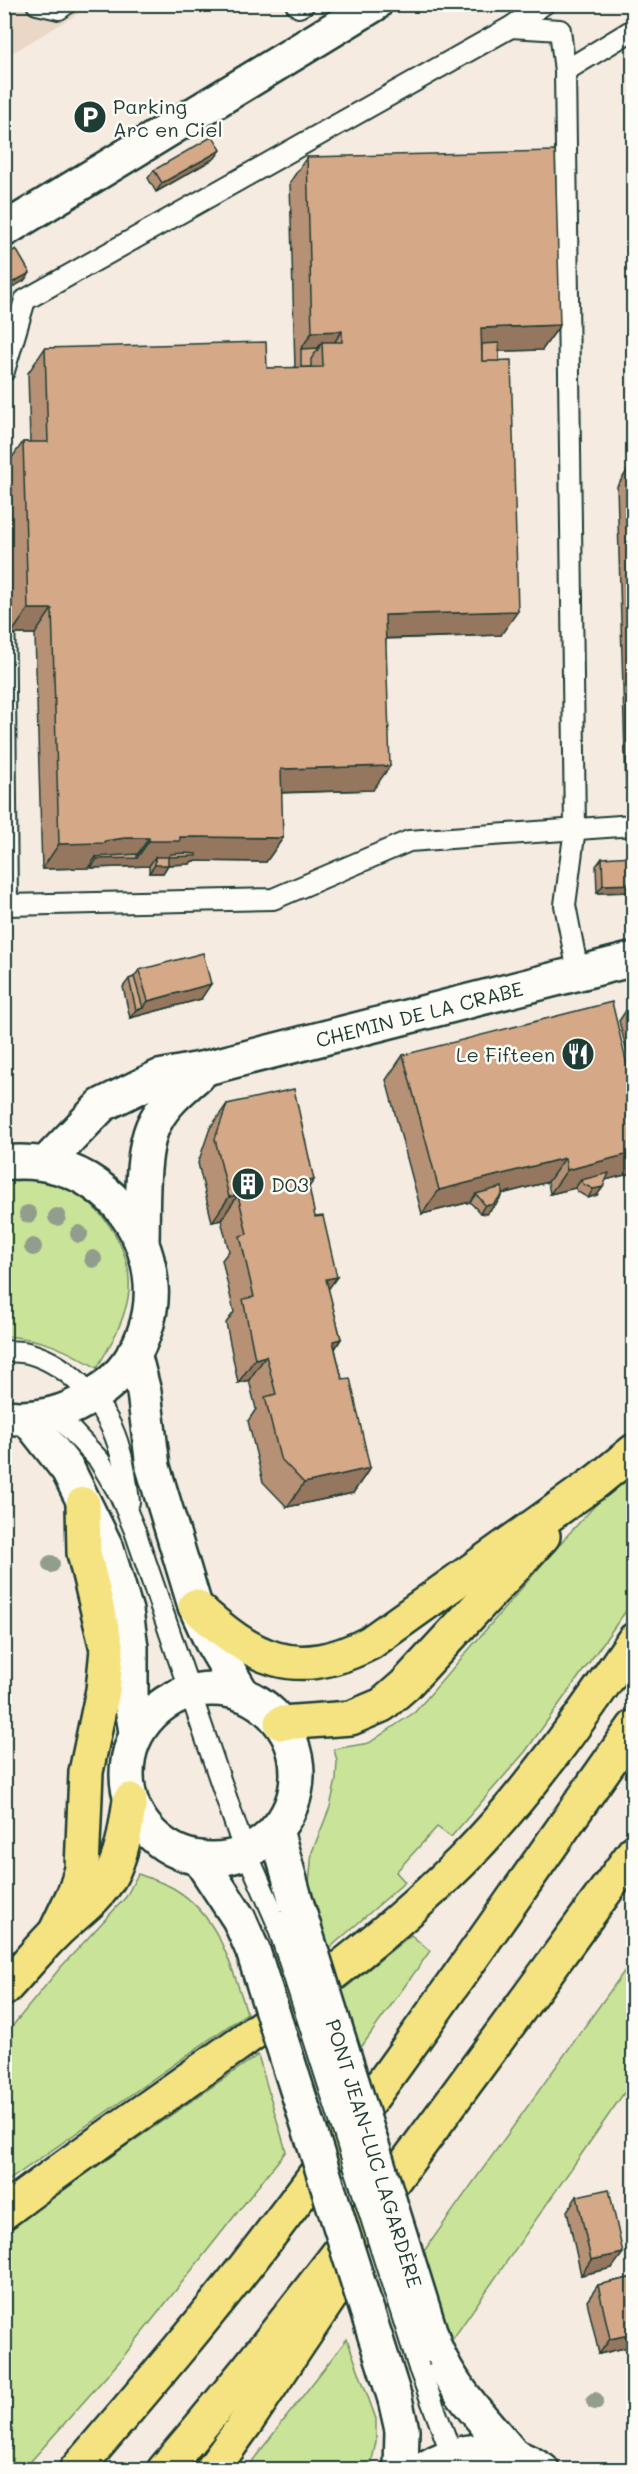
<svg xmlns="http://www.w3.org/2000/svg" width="638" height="2474" viewBox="0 0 638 2474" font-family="Mali,sans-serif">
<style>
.built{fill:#ebd7c6}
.green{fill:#c9e399;stroke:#749066;stroke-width:1.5}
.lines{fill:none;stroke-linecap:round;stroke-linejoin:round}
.lane-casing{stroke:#1f3d34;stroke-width:24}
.street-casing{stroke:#1f3d34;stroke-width:38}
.secondary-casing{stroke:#1f3d34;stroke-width:38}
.highway-casing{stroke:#1f3d34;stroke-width:38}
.lane{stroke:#fdfcf7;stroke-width:20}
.street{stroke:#fdfcf7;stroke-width:33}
.secondary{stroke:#fdfcf7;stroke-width:33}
.highway{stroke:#f5e382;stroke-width:33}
.lane-bridge-casing{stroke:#1f3d34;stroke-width:24;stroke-linecap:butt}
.secondary-bridge-casing{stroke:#1f3d34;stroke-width:38;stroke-linecap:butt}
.lane-bridge{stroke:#fdfcf7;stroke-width:20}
.secondary-bridge{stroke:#fdfcf7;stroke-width:33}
.tree{fill:#929d8d}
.wall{fill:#b79174;stroke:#1f3d34;stroke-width:1.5}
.shaded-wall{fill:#95765e;stroke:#1f3d34;stroke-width:1.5}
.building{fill:#d5a987;stroke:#1f3d34;stroke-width:1.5}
.labels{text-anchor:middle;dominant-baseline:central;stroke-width:5;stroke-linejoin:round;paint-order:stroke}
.poi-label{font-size:20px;fill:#1f3d34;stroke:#fdfcf7;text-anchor:start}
.street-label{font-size:20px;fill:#1f3d34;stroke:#fdfcf7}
</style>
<rect width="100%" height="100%" fill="#f5ebe1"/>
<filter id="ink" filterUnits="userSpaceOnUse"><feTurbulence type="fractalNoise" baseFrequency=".0167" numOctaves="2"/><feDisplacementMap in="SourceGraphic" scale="12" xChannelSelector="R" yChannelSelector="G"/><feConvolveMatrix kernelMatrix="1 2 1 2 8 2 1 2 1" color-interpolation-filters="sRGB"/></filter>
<g filter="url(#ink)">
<polygon class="built" points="5,4 93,5 5,57"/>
<g class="green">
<path d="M38,1180c11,4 25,6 35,12 39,23 67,72 52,118 -6,21 -17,39 -28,58 -34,-20 -53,-29 -92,-32l-1,-155z"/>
<polygon points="633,1470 633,1601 525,1752 451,1837 437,1827 396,1872 405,1882 325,1952 308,1894 312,1852 330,1807 336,1780 337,1761 334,1749 369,1743 415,1712 564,1539 602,1498"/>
<path d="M138,1874c11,4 24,8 35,14 45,26 59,78 74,125l-242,170v-148l55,-67 66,-71z"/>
<polygon points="411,1935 430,1951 357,2053 338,1994"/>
<polygon points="633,1959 633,2080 450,2343 419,2258"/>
<polygon points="258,2055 286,2151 119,2362 24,2469 5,2469 5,2234 54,2196"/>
<polygon points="347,2339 376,2419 376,2442 370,2469 246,2469"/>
</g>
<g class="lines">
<g class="lane-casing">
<g id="lane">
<polyline points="37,4 59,9 66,4"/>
<polyline points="296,4 299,7 304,4"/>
<polyline points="511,27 560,30 565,71"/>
<polyline points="4,371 25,300 511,27 544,4"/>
<polyline points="4,584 7,905 273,899 409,841 634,825"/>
<polyline points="578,972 565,905 575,828 565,71 634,29"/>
<path d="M4,1351c8,1 17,0 24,2 44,12 81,55 92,98 5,16 7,34 9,51"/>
<polyline points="55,1413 99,1460 120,1495 135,1531 239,1835 276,1920"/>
<polyline points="419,2368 452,2455"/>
</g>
</g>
<g class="street-casing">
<polyline id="street" points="4,230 375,4"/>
</g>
<g class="secondary-casing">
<g id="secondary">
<path d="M4,1163c144,-15 204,170 80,238 -24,14 -52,19 -80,16"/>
<path id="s1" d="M46,1163l56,-58 57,-28 47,-9 428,-109"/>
<path d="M142,1242c1,-32 -2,-93 13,-120 11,-22 33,-38 51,-54"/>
<polyline points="134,1353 144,1392 153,1467 195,1606 211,1641 242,1693"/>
<polyline points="27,1418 68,1470 107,1549 126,1611 131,1647 131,1702 136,1732"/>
<circle cx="212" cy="1774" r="85"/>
<polyline points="276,1830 297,1905"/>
<polyline points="199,1858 239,1919 253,1951"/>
<path d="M435,2347c18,43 49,73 78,108"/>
<polyline points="395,2399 402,2430 401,2470"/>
<path d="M423,2470c37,-25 82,-25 119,0"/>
</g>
</g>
<g class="highway-casing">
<g id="highway">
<path d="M195,1606c58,53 100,76 175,37l227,-162 37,-30"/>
<polyline points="281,1723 351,1718 382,1705 405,1685 543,1536"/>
<polyline points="55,1933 75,1891 82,1869 86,1772 103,1690 107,1649 84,1553 83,1504"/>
<path d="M4,1989c17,-18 33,-38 51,-56 18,-18 42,-33 55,-56 13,-23 16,-51 20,-77"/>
<path d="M4,2212c152,-117 320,-214 457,-350 66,-67 120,-144 173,-222"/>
<path d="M76,2470c66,-77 132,-154 193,-234 127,-166 244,-338 365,-509"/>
<path d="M164,2470c168,-197 317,-409 470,-618"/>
<polyline points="212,2470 245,2424 332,2294"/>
</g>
</g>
<use href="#lane" class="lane"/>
<use href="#street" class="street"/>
<use href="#secondary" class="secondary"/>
<use href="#highway" class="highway"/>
<g class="lane-bridge-casing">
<polyline id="lane-bridge" points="276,1920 419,2368"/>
</g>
<g class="secondary-bridge-casing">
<g id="secondary-bridge">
<path id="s2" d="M297,1905l138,442"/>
<polyline points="253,1951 395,2399"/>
</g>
</g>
<use href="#lane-bridge" class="lane-bridge"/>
<use href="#secondary-bridge" class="secondary-bridge"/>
</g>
<g class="tree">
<circle cx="28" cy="1214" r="9"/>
<circle cx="57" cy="1217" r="9"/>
<circle cx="79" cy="1234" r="9"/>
<circle cx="33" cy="1247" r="9"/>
<circle cx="93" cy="1259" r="9"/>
<circle cx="51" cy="1564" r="9"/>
<circle cx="595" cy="2401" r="9"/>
</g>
<g class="wall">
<polygon points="307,157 560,325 542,350 499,351 501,635 386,639 373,790 281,793 283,838 266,862 192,861 190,864 168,865 163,873 149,873 149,866 91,868 91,865 88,868 42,869 35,634 11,634 6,466 23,442 30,442 28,373 45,348 267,368 295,368 290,182"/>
<polygon points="215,158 156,192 148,178 154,170"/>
<polygon points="633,462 633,789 626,789 617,486"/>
<polygon points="602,858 631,892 597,893 596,866"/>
<polygon points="139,970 201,999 130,1018 123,987 129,979 134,977"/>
<polygon points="633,1000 633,1173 605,1180 603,1187 597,1195 588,1198 578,1192 575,1188 550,1194 548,1182 502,1194 497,1203 486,1214 480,1213 470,1202 422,1214 386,1080 403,1055 631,1067 619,1021"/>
<polygon points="227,1104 309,1188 328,1289 341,1339 335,1349 342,1379 370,1468 353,1493 287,1507 263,1482 248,1421 256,1409 249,1380 238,1383 226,1323 234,1312 222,1260 229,1251 221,1220 212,1222 198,1163 210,1128"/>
<polygon points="577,2196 612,2268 581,2275 567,2211"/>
<polygon points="633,2277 633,2346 599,2354 587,2301 598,2285"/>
</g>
<g class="shaded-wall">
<polygon points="221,150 215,158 156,192 162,183"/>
<polygon points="30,273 24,281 4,292 4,287"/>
<polygon points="560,325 542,350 470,352 481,328"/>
<polygon points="342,331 325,356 322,342 313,356 301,349 312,332"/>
<polygon points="28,609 52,609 35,634 11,634"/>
<polygon points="518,611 501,635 368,639 385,615"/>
<polygon points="390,766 373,790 264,793 281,769"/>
<polygon points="633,778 633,789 626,789"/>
<polygon points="180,837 283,838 266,862 192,861 190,864 163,865 168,865 163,873 149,873 155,865 155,857 149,866 91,868 97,859 96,857 88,868 42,869 59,844 105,841 125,838 149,838 135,858 137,858 149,841"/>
<polygon points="633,884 633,889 631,892 597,893 603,885"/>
<polygon points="211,984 201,999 130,1018 136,1010 143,1008 148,1001"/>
<polygon points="633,1153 633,1173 586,1185 581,1180 575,1188 550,1194 567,1170"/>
<polygon points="565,1158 548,1182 481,1199 476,1194 470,1202 422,1214 439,1190"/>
<polygon points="314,1180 297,1204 308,1181"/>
<polygon points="603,1187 597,1195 588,1198 593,1189"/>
<polygon points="238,1195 221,1220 212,1222 229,1197"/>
<polygon points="502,1195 497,1203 486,1214 480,1213 485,1205"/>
<polygon points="337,1277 320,1301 326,1279"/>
<polygon points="341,1339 324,1364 333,1341"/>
<polygon points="266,1356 249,1380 238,1383 255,1359"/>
<polygon points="370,1468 353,1493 287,1507 304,1483"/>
<polygon points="623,2253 612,2268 581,2275 591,2260"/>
<polygon points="633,2334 633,2346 599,2354 610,2339"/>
</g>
<g class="building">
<polygon points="213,136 221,150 162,183 154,170"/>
<polygon points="555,151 560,325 481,328 482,361 511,360 518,611 385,615 390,766 281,769 283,838 197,837 180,837 180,841 149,841 149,838 125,838 105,841 105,843 59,844 52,609 28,609 23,442 48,442 45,348 266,342 267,368 323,367 322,342 342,342 342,331 312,332 307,157"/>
<polygon points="16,249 30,273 4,287 4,256"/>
<polygon points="499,343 499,361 482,361 482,344"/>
<polygon points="319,348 311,359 311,367 301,367 301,349"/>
<polygon points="185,853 196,854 196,856 168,857 171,854"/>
<polygon points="137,854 137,858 97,859 96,857"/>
<polygon points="633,856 633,884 603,885 602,858"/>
<rect x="155" y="857" width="13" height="8"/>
<polygon points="203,953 211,984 148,1001 139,970"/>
<polygon points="134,977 143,1008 136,1010 129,979"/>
<polygon points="612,1002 633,1090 633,1153 567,1170 565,1158 439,1190 403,1055"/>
<polygon points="633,1066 633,1090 628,1067"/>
<polygon points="294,1089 314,1180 308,1181 315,1217 323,1216 337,1277 326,1279 341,1339 333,1341 342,1379 350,1378 370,1468 304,1483 280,1458 265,1397 276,1394 266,1356 255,1359 243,1299 254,1297 240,1236 247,1234 238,1195 229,1197 215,1139 227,1104"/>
<polygon points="609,1173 603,1187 593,1189 583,1184 581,1180"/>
<polygon points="502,1187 502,1195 492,1205 485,1205 476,1194"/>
<polygon points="609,2189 623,2253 591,2260 577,2196"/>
<polygon points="633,2277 633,2334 610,2339 598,2285"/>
</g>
</g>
<defs>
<g id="parking-disc" transform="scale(1.725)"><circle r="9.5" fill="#1f3d34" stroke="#fdfcf7"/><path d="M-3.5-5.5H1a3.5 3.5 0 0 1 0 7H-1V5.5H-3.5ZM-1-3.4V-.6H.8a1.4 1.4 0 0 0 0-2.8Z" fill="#fff"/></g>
<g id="restaurant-disc" transform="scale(1.725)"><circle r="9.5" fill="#1f3d34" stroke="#fdfcf7"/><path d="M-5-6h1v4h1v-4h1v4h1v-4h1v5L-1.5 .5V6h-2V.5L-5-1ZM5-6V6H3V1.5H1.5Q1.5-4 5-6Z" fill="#fff"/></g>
<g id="building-disc" transform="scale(1.725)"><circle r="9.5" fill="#1f3d34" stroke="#fdfcf7"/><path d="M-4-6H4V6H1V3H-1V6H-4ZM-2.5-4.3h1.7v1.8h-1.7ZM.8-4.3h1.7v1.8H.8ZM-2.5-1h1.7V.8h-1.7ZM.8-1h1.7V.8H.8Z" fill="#fff"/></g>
</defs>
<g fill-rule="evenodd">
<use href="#parking-disc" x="90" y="117"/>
<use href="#restaurant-disc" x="578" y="1054"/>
<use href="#building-disc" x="248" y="1184"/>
</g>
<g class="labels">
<g class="poi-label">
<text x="113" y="106">Parking<tspan x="113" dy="23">Arc en Ciel</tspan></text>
<text x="555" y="1054" text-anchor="end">Le Fifteen</text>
<text x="271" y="1184">D03</text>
</g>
<g class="street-label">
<text stroke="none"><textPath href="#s1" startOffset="412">CHEMIN DE LA CRABE</textPath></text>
<text stroke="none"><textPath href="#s2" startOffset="260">PONT JEAN-LUC LAGARDÈRE</textPath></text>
</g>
</g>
<rect width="638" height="2474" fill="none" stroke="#fdfcf7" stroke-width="24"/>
<rect x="12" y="12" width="614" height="2450" fill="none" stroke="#1f3d34" stroke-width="2" filter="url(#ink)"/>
</svg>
